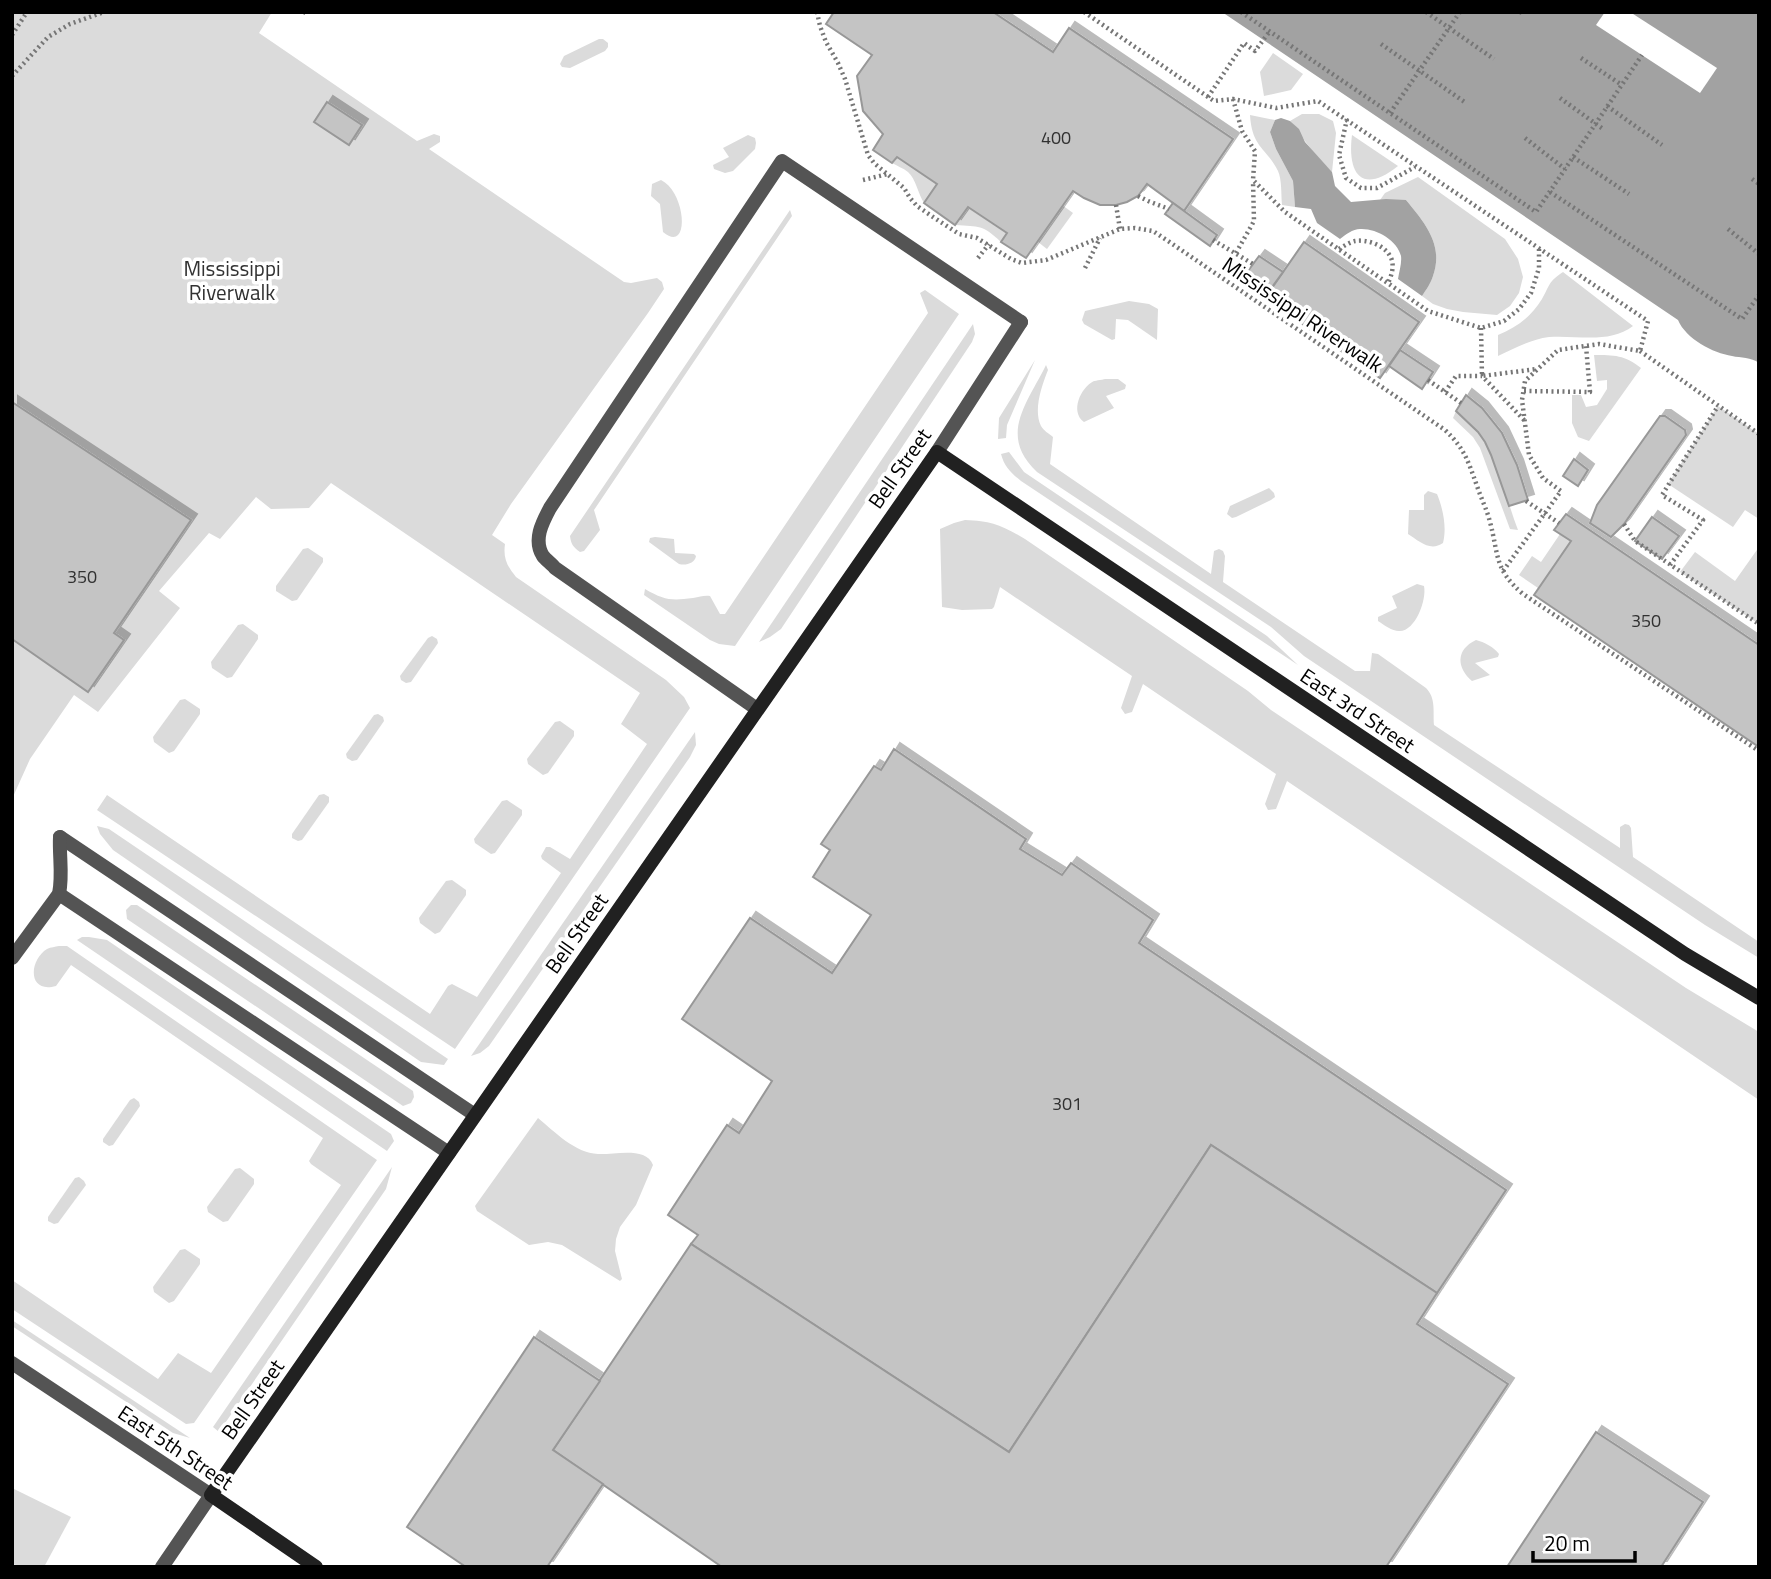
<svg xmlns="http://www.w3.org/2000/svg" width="1771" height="1579" viewBox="0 0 1771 1579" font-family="'Titillium Web',sans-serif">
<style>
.green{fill:#dbdbdb}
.water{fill:#a2a2a2}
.pier{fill:#fff}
.building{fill:#c4c4c4;stroke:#989898;stroke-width:2;filter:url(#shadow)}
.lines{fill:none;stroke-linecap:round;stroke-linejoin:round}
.path{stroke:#767676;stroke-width:4.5;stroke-dasharray:2 3.5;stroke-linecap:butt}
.lane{stroke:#545454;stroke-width:14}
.street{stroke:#545454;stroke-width:14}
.secondary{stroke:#212121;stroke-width:14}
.labels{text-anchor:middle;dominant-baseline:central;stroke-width:7;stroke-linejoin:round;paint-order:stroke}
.number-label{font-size:18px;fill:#313131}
.park-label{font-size:21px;fill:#323232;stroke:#fff}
.street-label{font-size:21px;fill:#000;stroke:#fff}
</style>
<defs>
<filter id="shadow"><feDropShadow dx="6" dy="-6" stdDeviation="0" flood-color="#0004"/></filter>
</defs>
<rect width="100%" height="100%" fill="#fff"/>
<g class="green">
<path d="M12,12h260l-13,21 158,108 17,-7 6,2v6l-11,7 195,133 7,1 26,-5 5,4 2,7 -16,24 -137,191 -19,31 13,9c-2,14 2,22 11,33l150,103 18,17 6,11 -235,341 -358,-239 10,-15 323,219 18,-28 4,-2 25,13 84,-124 -19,-14 -1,-3 5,-9h4l20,12 77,-115 -26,-20 19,-31 -309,-210 -22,25 -38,1 -15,-12 -36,42 -11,-6 -50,58 21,17 -82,104 -24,-17 -44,64 -18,40v-160l76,53 36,-52 -10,-7 77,-113 -179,-118z"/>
<polygon points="599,39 603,39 608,43 608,47 605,51 570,68 562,67 560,64 564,56"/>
<polygon points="1273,53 1303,74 1291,90 1264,96 1260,72"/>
<path d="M1302,114h17l14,7 3,12 -4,39c-8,-9 -17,-17 -24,-27 -8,-10 -8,-15 -18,-24z"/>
<path d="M1250,115l25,5 -5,12 6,17 17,32 2,26 -13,-2c-1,-11 0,-25 -4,-34 -12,-24 -26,-23 -28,-56z"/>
<polygon points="748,135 755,138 756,143 755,149 733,171 725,173 714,169 713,165 729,157 723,148"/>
<path d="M1352,135l46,31c-36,29 -51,8 -46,-31z"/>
<path d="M897,157l40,27 -13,19c-6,-9 -8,-24 -16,-31 -5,-4 -11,-6 -16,-9z"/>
<path d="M1418,177l87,62 13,20 5,18 -4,16 -9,13 -13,9 -34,-3 -16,-3 -14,-5 -11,-8c4,-6 9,-13 11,-20 11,-31 -8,-53 -27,-76h-26l5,-7z"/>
<path d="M661,180c26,13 29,75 2,52l-3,-28 -9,-8 1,-12z"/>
<polygon points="1062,205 1073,213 1047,249 1038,242"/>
<path d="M968,207l39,26 -6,9c-19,-18 -21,-15 -46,-17z"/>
<path d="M790,210l2,6 -198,294 6,20 -16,21 -4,1c-7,-5 -9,-8 -10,-16z"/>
<path d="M1563,272l70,54c-23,18 -55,9 -84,11 -18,2 -35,12 -51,19v-21c19,-8 33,-18 44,-36 8,-14 6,-17 21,-27z"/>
<path d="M925,290l34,24 -224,332 -16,-2 -9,-4 -66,-45 1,-6c19,11 26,12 48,9 7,-1 11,-3 17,-2l10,18h5l203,-301 -8,-20z"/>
<polygon points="1129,301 1149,304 1158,309 1157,340 1128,320 1116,319 1115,339 1112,340 1084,324 1082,320 1085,311"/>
<polygon points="973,324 975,334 972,342 781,629 770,637 759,642"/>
<path d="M1594,355c20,0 31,0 47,13l-52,73 -11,-4 -6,-14v-28h9l5,12 11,-2 10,-16v-9l-10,1z"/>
<polygon points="1035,360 1007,425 1006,438 998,439 999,418"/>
<path d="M1046,365l2,5c-6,15 -15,40 -7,56 3,5 7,7 12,11l-3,27 161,110 3,-23 5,-2 4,2 2,5 -2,26 132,89h15l2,-18 6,1 48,34c10,10 7,23 8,37l186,123v-21l5,-3 4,1 2,3 2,29 126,85v16l-54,-33 -401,-269 -33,-29 -234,-155c-39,-37 -10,-68 9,-107z"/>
<path d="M1106,379h12l8,6 -1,4 -19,7 8,12 -30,14c-14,-10 -4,-34 10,-41 1,0 11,-2 12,-2z"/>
<polygon points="1718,406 1759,434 1759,519 1745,510 1733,527 1668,484"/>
<path d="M1456,411c10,9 22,19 29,32 16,26 22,59 33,87l-8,-1 -30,-81 -7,-11 -20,-19z"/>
<path d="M1009,452l15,20 243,164 31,29 -277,-184c-10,-8 -17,-15 -20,-27z"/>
<polygon points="1269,488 1274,493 1275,497 1271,500 1236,517 1232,518 1227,514 1230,506"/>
<path d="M1428,491l9,3c6,15 10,33 6,49 -13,9 -24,-2 -35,-9l1,-24h15v-15z"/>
<path d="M965,520c27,1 36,5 60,19l223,152 23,19 415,278 73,44v68l-472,-319 -11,28 -8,1 -3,-6 11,-30 -133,-90 -11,28 -7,2 -4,-6 11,-32 -132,-89 -6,20 -2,2 -30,1 -20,-3 -2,-78 14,-6z"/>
<polygon points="1560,534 1571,541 1538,588 1519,575 1532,556 1541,562"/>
<path d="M655,537l19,2 1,14 19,1 2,2c-1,7 -10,10 -17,8l-30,-22 1,-4z"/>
<polygon points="1759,547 1759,624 1680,572 1695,552 1735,581"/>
<polygon points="308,548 323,558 323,562 297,600 292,601 276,591 276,586 303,549"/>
<path d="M1417,584l7,2c3,14 -9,46 -25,45 -7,0 -15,-6 -21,-10v-4l19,-9 -5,-12z"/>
<polygon points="243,624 258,635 258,639 232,677 227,678 212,668 211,662 238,625"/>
<polygon points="432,636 437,639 438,643 411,682 406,683 401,680 400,676 428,638"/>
<path d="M1476,640c8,2 18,7 23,14l-1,3 -23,6 15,12 -18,6c-15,-13 -17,-31 4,-41z"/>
<polygon points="185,699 200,709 200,714 174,751 169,753 154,742 153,737 180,700"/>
<polygon points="378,714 383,717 384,721 357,760 352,761 347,758 346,754 374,715"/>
<polygon points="560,721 574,731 574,736 548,773 543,775 528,764 527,759 555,722"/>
<polygon points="695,732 696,745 690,757 489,1046 480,1053 471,1056"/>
<polygon points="324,794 329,797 329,802 302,840 298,841 292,838 292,834 319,795"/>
<polygon points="507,800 522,810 522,815 495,853 491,854 475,843 474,839 502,801"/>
<polygon points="97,826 109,829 448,1059 444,1065 421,1062 113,850 100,834"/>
<polygon points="452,880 466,890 466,895 440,932 435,934 420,923 419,918 446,881"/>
<polygon points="131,905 137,905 413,1091 414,1097 411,1103 403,1106 127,919 126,910"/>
<polygon points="82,937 89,937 107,940 391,1134 394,1141 387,1151 77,940"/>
<path d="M59,946h8l310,214 -183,263 -8,1 -174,-115v-29l146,99 20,-26 33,20 130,-188 -30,-21 -2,-3 14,-23 -252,-173 -15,21c-29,8 -27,-26 -9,-37 4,-2 8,-2 12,-3z"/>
<polygon points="134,1098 139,1102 140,1106 113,1145 109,1146 103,1142 103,1139 130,1100"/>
<path d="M538,1118c17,14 37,35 60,36 16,1 48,-8 55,11l-17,40 -16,22 -4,12 -1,12 7,28 -2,2 -58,-36 -14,-3 -19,3 -52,-34 -2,-5z"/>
<polygon points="392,1167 386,1189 219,1432 213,1427"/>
<polygon points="240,1168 254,1179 254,1184 228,1221 223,1222 208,1212 207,1207 235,1169"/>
<polygon points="79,1177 84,1181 86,1185 58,1223 54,1224 48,1221 48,1217 75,1178"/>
<polygon points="185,1249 200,1259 200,1264 174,1301 169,1303 154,1292 153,1287 180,1250"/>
<polygon points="12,1320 190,1438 173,1433 12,1326"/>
<path d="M12,1488l59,29 -27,50c-8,0 -25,-1 -32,-3z"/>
</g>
<g class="water">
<path d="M1222,12h537v351c-8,-6 -18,-5 -27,-7 -19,-3 -46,-17 -54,-36z"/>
<path d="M1281,118l9,3 9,8 6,13 27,30 3,14 16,16 35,-3 20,1c19,23 38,45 27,76 -2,7 -7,14 -11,20l-24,-17c1,-7 4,-16 3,-23 -4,-16 -25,-28 -41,-27 -7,0 -15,6 -20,10l-23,-16 -6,-14 -16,-2 -2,-26 -17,-32 -6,-17 5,-12z"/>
</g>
<polygon class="pier" points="1605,12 1630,12 1717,68 1700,93 1596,25"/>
<g class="building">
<polygon points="834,12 993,12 1053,52 1069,28 1233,139 1184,211 1147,184 1138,196 1127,202 1116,205 1100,205 1084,198 1073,191 1026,258 1001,242 1007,233 968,207 955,225 924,203 937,184 897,157 892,163 873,150 883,134 863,111 857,76 872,55 826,24"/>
<polygon points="327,102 362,125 349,145 314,122"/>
<polygon points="1173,203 1217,235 1210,246 1165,214"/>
<polygon points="1304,242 1419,322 1380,378 1265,298"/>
<polygon points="1259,256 1283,272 1272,287 1248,271"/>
<polygon points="1400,350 1433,372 1422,389 1389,366"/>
<polygon points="1466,395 1482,408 1502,433 1517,465 1528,500 1509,506 1491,455 1485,442 1478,432 1456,411"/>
<polygon points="12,402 191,520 114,633 124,640 88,692 12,639"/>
<polygon points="1660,416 1665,416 1685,430 1686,435 1624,524 1611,537 1590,523 1597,505"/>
<polygon points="1574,459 1588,470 1578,486 1563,476"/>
<polygon points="1566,514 1759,645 1759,747 1534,595 1571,541 1554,530"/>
<polygon points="1652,517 1679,536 1662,559 1635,541"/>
<polygon points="894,749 1026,839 1020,849 1062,875 1071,863 1153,920 1139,943 1506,1190 1437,1293 1211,1145 1009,1452 691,1244 698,1235 668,1215 727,1125 739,1133 772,1081 682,1019 750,918 832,973 871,915 813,877 830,850 821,844 874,766 881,770"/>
<polygon points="1211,1145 1437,1293 1417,1324 1508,1384 1386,1567 722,1567 553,1450 691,1244 1009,1452"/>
<polygon points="534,1337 600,1381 553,1450 603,1484 547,1567 466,1567 407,1527"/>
<polygon points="1596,1432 1703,1502 1661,1567 1507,1567"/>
</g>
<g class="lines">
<g class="path">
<polyline points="304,12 307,14"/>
<path d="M817,12l3,14 6,16 12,21 7,16 23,76 6,8 30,25 6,10 7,8 19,13 23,15 18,4 34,21 11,4 24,-3 74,-31 15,-1 18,3 15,10 277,189c20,19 23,31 32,56 4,12 10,24 13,36 9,34 4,47 33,72l236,157"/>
<polyline points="1084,12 1214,101 1233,99 1276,108 1318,101 1648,321 1640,351 1599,344 1558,350 1525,381 1522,400 1529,455 1543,478 1561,491 1503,571"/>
<polyline points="1241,12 1536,212 1642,55"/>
<polyline points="1426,12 1494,59"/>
<polyline points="1520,12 1522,13"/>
<polyline points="12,35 27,12"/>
<polyline points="1381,44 1466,103"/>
<polyline points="1581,58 1622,85"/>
<polyline points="12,76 48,37 70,24 104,12"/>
<polyline points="1208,97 1244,43 1255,51 1270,31"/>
<polyline points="1560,98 1603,129"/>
<polyline points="1233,99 1242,131 1255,151 1253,180 1285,212 1428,311 1481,328 1504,321 1519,309 1531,293 1539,268 1539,248"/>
<polyline points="1607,106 1662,145"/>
<polyline points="1390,113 1460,12"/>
<polyline points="1347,119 1339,155 1346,178 1361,188 1377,188 1415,167"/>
<polyline points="1525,138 1565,169"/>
<polyline points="1573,157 1629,194"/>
<polyline points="1752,179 1759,184"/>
<polyline points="863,180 888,174"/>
<polyline points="1550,192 1742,319 1759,295"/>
<polyline points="1138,196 1148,201 1169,209"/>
<polyline points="1116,205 1120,229"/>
<polyline points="1728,229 1759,254"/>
<polyline points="1213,240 1253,264"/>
<path d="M1339,249c5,-3 11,-7 16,-8 12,-2 29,4 35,15 5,8 2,19 -2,27"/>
<polyline points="1236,253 1254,221 1253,181"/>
<polyline points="978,258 989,244"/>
<polyline points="1085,268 1100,238"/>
<polyline points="1481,328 1482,376 1537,369"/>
<polyline points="1640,351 1759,434"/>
<polyline points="1428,380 1461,403"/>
<polyline points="1524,391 1590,392 1586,346"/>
<polyline points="1445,392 1456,376 1482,376 1525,421"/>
<polyline points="1526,501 1559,523"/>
<polyline points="1624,524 1635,541 1759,624"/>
<polyline points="1670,565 1703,520 1662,495 1718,406"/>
</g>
<g class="lane">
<path d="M757,709l-202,-141c-3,-4 -9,-8 -12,-12 -10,-16 -1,-33 7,-48l232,-347 239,161"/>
<polyline points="60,837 475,1115"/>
<polyline points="59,894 449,1153"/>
<path d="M12,958l47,-64c4,-19 0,-38 1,-57"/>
</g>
<g class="street">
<polyline points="937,452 1021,322"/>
<polyline points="12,1363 211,1495 162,1567"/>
</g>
<polyline class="secondary" points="316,1567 211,1495 937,452 1685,954 1759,998"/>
</g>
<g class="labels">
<g class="number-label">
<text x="1056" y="137">400</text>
<text x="82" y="576">350</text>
<text x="1646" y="620">350</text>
<text x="1067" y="1103">301</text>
</g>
<g class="park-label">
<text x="232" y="268">Mississippi<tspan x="232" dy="24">Riverwalk</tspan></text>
</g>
<g class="street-label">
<text transform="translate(1303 314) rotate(34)">Mississippi Riverwalk</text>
<text transform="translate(899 468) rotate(-55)">Bell Street</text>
<text transform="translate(1358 710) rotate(34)">East 3rd Street</text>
<text transform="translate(576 933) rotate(-55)">Bell Street</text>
<text transform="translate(252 1399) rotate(-55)">Bell Street</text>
<text transform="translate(176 1447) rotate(34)">East 5th Street</text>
</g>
</g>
<rect width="1771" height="1579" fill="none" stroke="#000000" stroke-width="28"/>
<path d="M1533 1551v10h102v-10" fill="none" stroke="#000000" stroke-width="3.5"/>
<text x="1544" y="1551" font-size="21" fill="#000000" stroke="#ffffff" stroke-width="5" paint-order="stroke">20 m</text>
</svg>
